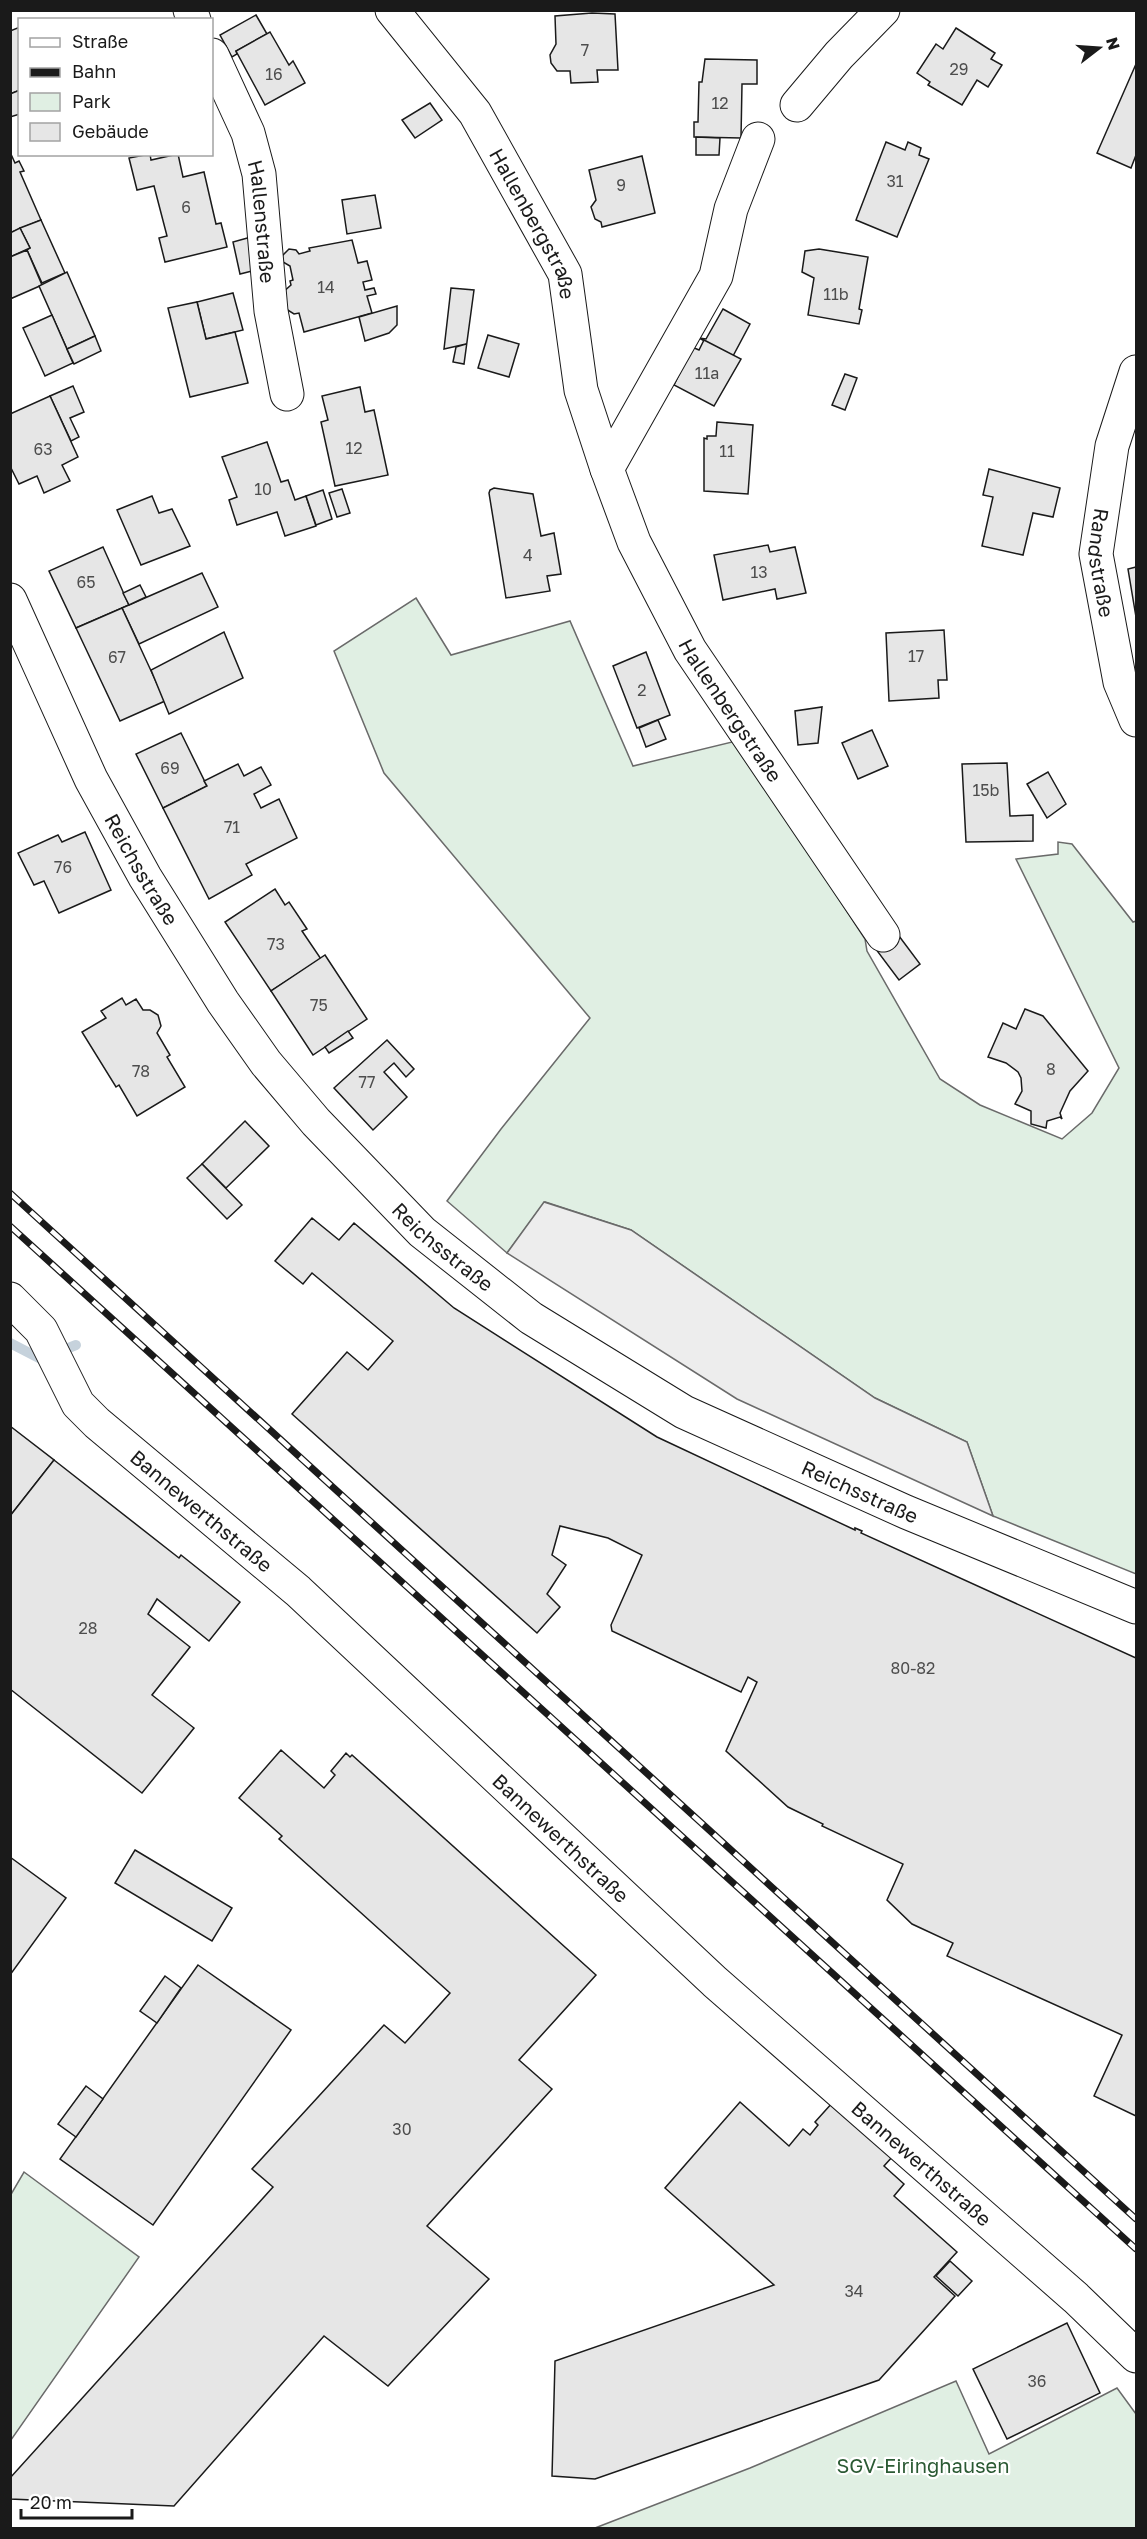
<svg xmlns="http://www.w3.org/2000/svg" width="1147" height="2539" viewBox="0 0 1147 2539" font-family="'Golos Text',sans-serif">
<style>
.green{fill:#e0efe3;stroke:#6a6a6a;stroke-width:1.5}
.parking{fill:#ededed;stroke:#6a6a6a;stroke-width:1.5}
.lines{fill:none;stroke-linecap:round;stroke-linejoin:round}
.stream{stroke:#c6d2dc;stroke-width:10}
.building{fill:#e6e6e6;stroke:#1a1a1a;stroke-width:1.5}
.minor-casing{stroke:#1a1a1a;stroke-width:35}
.major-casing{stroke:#1a1a1a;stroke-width:35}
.minor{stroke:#fff;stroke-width:33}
.major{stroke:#fff;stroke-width:33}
.rail-casing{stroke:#1a1a1a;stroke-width:7}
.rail{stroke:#fff;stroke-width:4.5;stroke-dasharray:14;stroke-linecap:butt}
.labels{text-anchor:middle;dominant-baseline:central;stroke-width:4.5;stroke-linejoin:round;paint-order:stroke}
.number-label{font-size:16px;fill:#4d4d4d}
.street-label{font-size:20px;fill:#1a1a1a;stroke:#fff}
.park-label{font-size:20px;fill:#2b5a34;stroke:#fff}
</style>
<rect width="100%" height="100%" fill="#fff"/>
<g class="green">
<polygon points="416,598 451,655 570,621 633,766 736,741 865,939 867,951 940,1079 980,1105 1062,1139 1092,1113 1119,1068 1016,859 1058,854 1058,842 1072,844 1133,922 1136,921 1136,1574 993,1516 967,1442 875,1398 631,1230 545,1202 507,1253 447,1201 501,1129 590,1018 384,773 334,651"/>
<polygon points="24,2172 139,2257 11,2440 10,2196"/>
<polygon points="956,2381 989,2454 1117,2388 1136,2414 1136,2528 595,2528 750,2468"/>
</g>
<polygon class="parking" points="544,1202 631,1230 875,1398 967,1442 993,1516 737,1399 507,1253"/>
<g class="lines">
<polyline class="stream" points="10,1343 41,1359 76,1345"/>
</g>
<g class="building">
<polygon points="592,13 615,14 618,70 597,70 598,82 571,83 570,71 557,71 551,63 550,55 556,44 555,16"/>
<polygon points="256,15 267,34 236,51 237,54 232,57 220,35"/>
<polygon points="20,27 20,90 10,94 10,31"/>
<polygon points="956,28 995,53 991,59 1002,65 988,87 977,80 962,105 928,85 930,82 917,73 936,44 943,49"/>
<polygon points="270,32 289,65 293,61 305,83 265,105 236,51"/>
<polygon points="705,59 757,60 757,84 742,84 741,138 694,137 694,122 698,122 699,82 702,82"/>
<polygon points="1136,64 1136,155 1131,168 1097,153"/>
<polygon points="20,90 20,114 10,117 10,94"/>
<polygon points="430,103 442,120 415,138 402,120"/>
<polygon points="696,137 720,138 719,155 696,155"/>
<polygon points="886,142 905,150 908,142 921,148 919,155 929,159 897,237 856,220"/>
<polygon points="10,152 15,163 19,161 24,171 20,172 41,220 10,233"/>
<polygon points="150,154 151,160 178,154 183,177 204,172 216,224 221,223 227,247 165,262 159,238 167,236 154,186 137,190 129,158"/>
<polygon points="642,156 655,213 602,227 601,222 595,219 591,207 596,200 589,170"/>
<polygon points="375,195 381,228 347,234 342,200"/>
<polygon points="41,220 65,273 42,283 27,250 30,248 20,228"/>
<polygon points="20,228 30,248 10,257 10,233"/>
<polygon points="251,237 256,270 240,274 233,242"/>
<polygon points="352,240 358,263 367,261 372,280 363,282 365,290 374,288 376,294 367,296 372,313 304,332 299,313 294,314 286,309 282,293 291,285 290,281 293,280 290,266 283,262 282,256 289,249 296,250 299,254 310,251 309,248"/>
<polygon points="819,249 868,257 859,309 862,310 859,324 808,315 814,278 802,272 805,251"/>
<polygon points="27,250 42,285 10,299 10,257"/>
<polygon points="67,272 95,336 67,349 39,286"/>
<polygon points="451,288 474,290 464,364 453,362 456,347 466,344 444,349"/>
<polygon points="233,293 243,330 206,339 197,302"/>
<polygon points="197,302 206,339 235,332 248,383 190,397 168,308"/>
<polygon points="397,306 397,325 389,333 365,341 359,317"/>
<polygon points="723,309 750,324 733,356 699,338 706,339"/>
<polygon points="52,315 73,363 45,376 23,328"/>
<polygon points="488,335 519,344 509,377 478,368"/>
<polygon points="95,336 101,351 74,364 67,349"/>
<polygon points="704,340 741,359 714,406 674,385 692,347 699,350"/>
<polygon points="845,374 857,378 845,410 832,405"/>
<polygon points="73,386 84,412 70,418 79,437 71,441 50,396"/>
<polygon points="360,387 365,412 374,410 388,475 335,486 321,422 328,420 322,396"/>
<polygon points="50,396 78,457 62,465 70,481 44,493 37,476 19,484 10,466 10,414"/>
<polygon points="717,422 753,425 748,494 704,491 704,438 707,439 707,436 716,436"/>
<polygon points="267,442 281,482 288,480 295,500 306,496 316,526 285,536 277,512 237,525 229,500 237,497 222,457"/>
<polygon points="989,469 1060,488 1053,517 1033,513 1023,555 982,546 993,497 983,495"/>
<polygon points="494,488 533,494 541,536 554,533 561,574 547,576 550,591 506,598 489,493 490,490"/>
<polygon points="342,489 350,513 337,517 329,493"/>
<polygon points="323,490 332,519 316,525 306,496"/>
<polygon points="152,496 159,513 172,509 190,546 141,565 117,510"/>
<polygon points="768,545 770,552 795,547 806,593 777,599 775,589 723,600 714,555"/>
<polygon points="103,547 129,605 76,628 49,571"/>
<polygon points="1136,567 1136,617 1128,569"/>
<polygon points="202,573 218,607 139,644 122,608"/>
<polygon points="140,585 146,597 129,605 123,593"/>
<polygon points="122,608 165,701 120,721 76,628"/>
<polygon points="944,630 947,680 938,680 939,698 889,701 886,633"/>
<polygon points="224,632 243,678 169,714 151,670"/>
<polygon points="646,652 670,715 637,728 613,666"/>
<polygon points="822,707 818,743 798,745 795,711"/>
<polygon points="658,720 666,739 646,747 639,728"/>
<polygon points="872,730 888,766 858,779 842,743"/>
<polygon points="181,733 207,786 163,808 136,754"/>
<polygon points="1007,763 1010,816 1033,815 1033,841 966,842 962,764"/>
<polygon points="238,764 244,776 261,767 271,785 254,794 261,808 279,799 297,838 246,864 252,875 209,899 163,808 207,786 204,781"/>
<polygon points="1048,772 1066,804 1047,818 1027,784"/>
<polygon points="85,832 111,890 59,913 44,881 34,885 18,853 58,835 62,842"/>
<polygon points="275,889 285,905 289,902 307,929 302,931 321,959 271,991 225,922"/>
<polygon points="896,932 920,964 899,980 875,948"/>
<polygon points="325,955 367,1019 313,1055 271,991"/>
<polygon points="122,998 126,1005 136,999 143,1010 150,1010 158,1015 161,1026 157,1033 170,1055 167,1057 185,1087 137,1116 119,1085 116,1087 82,1032 106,1018 101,1011"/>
<polygon points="1025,1009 1043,1016 1088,1071 1070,1091 1060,1113 1062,1119 1060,1117 1047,1121 1046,1128 1031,1124 1031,1111 1015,1104 1022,1091 1021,1078 1018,1072 1006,1063 988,1057 1003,1023 1016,1029"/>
<polygon points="348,1031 353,1038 329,1053 325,1047"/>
<polygon points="387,1040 414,1069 406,1077 394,1063 384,1072 407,1097 373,1130 334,1088"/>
<polygon points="245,1121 269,1146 226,1188 202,1164"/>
<polygon points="202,1164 242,1205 227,1219 187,1178"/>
<polygon points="312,1218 339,1240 354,1223 454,1308 657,1437 855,1530 855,1528 862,1531 861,1533 1136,1658 1136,2116 1094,2096 1122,2035 947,1956 953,1943 912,1924 887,1900 903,1864 822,1826 823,1824 788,1807 726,1751 757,1682 748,1677 741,1692 612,1631 611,1625 642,1555 608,1538 560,1526 552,1555 566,1565 547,1594 560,1607 537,1633 292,1414 347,1352 368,1370 393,1341 312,1273 303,1284 275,1261"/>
<polygon points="10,1426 54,1460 10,1516"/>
<polygon points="54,1460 179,1558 181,1555 240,1602 209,1641 157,1599 148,1614 190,1647 152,1695 194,1728 142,1793 10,1689 10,1516"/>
<polygon points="281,1750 324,1788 335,1775 331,1771 346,1753 350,1757 352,1755 596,1975 519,2060 552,2089 427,2226 489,2279 388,2386 324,2336 174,2506 10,2499 10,2478 273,2187 252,2169 384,2025 405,2043 450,1993 279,1839 282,1836 239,1798"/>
<polygon points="135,1850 232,1908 212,1941 115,1883"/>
<polygon points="10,1857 66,1898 10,1975"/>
<polygon points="198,1965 291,2030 153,2225 60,2159"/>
<polygon points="165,1976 181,1988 157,2023 140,2011"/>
<polygon points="86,2086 103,2099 76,2137 58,2124"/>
<polygon points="740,2102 789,2146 803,2129 810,2135 818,2125 815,2122 833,2102 893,2156 884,2166 904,2184 894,2196 957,2252 934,2277 955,2296 879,2380 595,2479 552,2476 555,2361 774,2285 665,2188"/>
<polygon points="950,2261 972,2281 958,2296 936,2276"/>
<polygon points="1067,2323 1100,2393 1007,2439 973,2369"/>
</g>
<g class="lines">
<g class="minor-casing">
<g id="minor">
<polyline points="190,10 194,20"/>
<path id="s1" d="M392,10l83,103 90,161 16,116 26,79 27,73 56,108 193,285"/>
<path id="s2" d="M212,55l36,78 11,41 12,137 16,83"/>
<polyline points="797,105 839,55 883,10"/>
<path id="s3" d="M1136,372l-24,74 -16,108 24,128 16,38"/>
<polyline points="607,469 716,276 731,209 758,139"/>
<path id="s4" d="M10,1299l31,31 37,74 19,19 201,168 417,391 361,316 60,58"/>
</g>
</g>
<g class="major-casing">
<g id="major">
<path id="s5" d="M10,600l81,179 54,98 78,125 43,61 50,59 106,110 109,86 153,94 222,100 230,95"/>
</g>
</g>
<use href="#minor" class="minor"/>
<use href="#major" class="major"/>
<g class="rail-casing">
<g id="rail">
<polyline points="10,1193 1136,2219"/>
<polyline points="10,1226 1136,2249"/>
</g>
</g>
<use href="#rail" class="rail"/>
</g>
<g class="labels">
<g class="number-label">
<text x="585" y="50">7</text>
<text x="959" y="69">29</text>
<text x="274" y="74">16</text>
<text x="720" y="103">12</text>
<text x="895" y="181">31</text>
<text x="621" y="185">9</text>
<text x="186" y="207">6</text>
<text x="326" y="287">14</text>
<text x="836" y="294">11b</text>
<text x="707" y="373">11a</text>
<text x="354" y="448">12</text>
<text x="43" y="449">63</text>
<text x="727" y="451">11</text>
<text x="263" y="489">10</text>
<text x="528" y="555">4</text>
<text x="759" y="572">13</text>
<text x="86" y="582">65</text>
<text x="916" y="656">17</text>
<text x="117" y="657">67</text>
<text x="642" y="690">2</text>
<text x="170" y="768">69</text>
<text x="986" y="790">15b</text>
<text x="232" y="827">71</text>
<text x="63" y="867">76</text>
<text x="276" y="944">73</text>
<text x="319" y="1005">75</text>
<text x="1051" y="1069">8</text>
<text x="141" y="1071">78</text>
<text x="367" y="1082">77</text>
<text x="88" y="1628">28</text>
<text x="913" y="1668">80-82</text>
<text x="402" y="2129">30</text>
<text x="854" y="2291">34</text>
<text x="1037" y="2381">36</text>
</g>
<g class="street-label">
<text stroke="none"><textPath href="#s2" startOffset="176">Hallenstraße</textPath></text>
<text stroke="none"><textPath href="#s1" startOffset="258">Hallenbergstraße</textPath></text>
<text stroke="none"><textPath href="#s3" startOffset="196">Randstraße</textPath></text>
<text stroke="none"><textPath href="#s1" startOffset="789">Hallenbergstraße</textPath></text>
<text stroke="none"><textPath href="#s5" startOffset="300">Reichsstraße</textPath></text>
<text stroke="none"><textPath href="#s5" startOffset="786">Reichsstraße</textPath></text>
<text stroke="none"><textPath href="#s5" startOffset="1272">Reichsstraße</textPath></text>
<text stroke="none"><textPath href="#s4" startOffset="290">Bannewerthstraße</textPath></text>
<text stroke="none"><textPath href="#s4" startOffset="776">Bannewerthstraße</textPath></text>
<text stroke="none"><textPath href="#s4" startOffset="1262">Bannewerthstraße</textPath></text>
</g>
<g class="park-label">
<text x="923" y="2465">SGV-Eiringhausen</text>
</g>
</g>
<rect width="1147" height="2539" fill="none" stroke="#1a1a1a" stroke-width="24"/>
<rect x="18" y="18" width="195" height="138" fill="#ffffff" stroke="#a3a3a3" stroke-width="1.5"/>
<rect x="30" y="38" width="30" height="9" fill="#ffffff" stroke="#a3a3a3" stroke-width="1.5"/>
<text x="72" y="48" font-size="18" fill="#1a1a1a">Straße</text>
<rect x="30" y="68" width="30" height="9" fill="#1a1a1a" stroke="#a3a3a3" stroke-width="1.5"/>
<text x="72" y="78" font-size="18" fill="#1a1a1a">Bahn</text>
<rect x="30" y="93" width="30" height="18" fill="#e0efe3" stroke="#a3a3a3" stroke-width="1.5"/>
<text x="72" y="108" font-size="18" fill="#1a1a1a">Park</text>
<rect x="30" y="123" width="30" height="18" fill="#e6e6e6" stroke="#a3a3a3" stroke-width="1.5"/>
<text x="72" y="138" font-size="18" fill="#1a1a1a">Gebäude</text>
<g transform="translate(1099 48) rotate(73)" stroke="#ffffff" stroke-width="4.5" paint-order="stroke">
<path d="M0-4.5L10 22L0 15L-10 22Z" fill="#1a1a1a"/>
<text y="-9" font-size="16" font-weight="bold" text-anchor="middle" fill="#1a1a1a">N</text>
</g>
<path d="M21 2509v9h111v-9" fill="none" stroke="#1a1a1a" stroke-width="3"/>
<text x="30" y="2509" font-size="18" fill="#1a1a1a" stroke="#ffffff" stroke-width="4.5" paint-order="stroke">20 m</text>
</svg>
